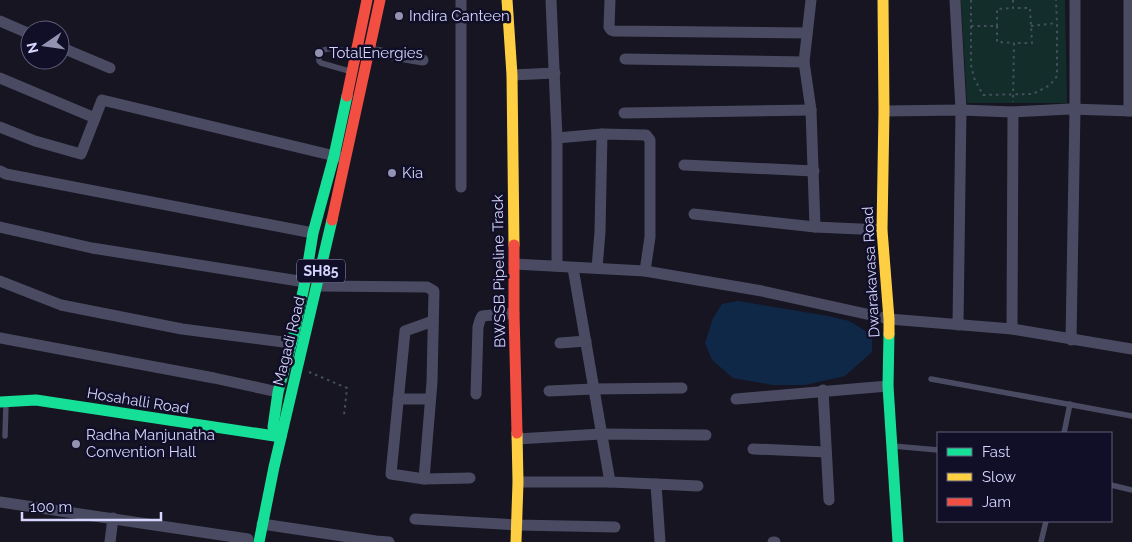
<svg xmlns="http://www.w3.org/2000/svg" width="1132" height="542" viewBox="0 0 1132 542" font-family="Raleway,sans-serif">
<style>
.green{fill:#132d2b}
.water{fill:#0f2848}
.lines{fill:none;stroke-linecap:round;stroke-linejoin:round}
.path{stroke:#43515d;stroke-width:2;stroke-dasharray:2.5 4;stroke-linecap:butt}
.lane{stroke:#4a4b62;stroke-width:5.5}
.street{stroke:#4a4b62;stroke-width:11}
.fast{stroke:#16e098;stroke-width:11}
.slow{stroke:#ffcf43;stroke-width:11}
.jam{stroke:#f24e42;stroke-width:11}
.poi-dot{fill:#9392b1;stroke:#110f27;stroke-width:2}
.labels{text-anchor:middle;dominant-baseline:central;stroke-width:5;stroke-linejoin:round;paint-order:stroke}
.shield{fill:#110f27;stroke:#9b9abe;stroke-width:1}
.shield-label{font-size:14px;font-weight:bold;fill:#d6d5ff}
.poi-label{font-size:15px;fill:#d6d5ff;stroke:#110f27;text-anchor:start}
.street-label{font-size:15px;fill:#d6d5ff;stroke:#110f27}
</style>
<rect width="100%" height="100%" fill="#161521"/>
<polygon class="green" points="961,0 1065,0 1067,103 967,103"/>
<polygon class="water" points="738,301 828,316 849,321 864,330 872,337 872,352 845,376 805,385 773,385 733,378 712,360 705,343 713,318 722,304"/>
<g class="lines">
<g class="path">
<polyline points="971,0 971,65 974,78 983,95 1033,94 1050,85 1057,76 1057,23 1056,0"/>
<polyline points="1013,0 1013,8 1030,8 1032,43 1014,43 1013,102"/>
<polyline points="971,26 997,26 997,42 1014,43"/>
<polyline points="997,26 997,9 1012,8"/>
<polyline points="1031,26 1056,23"/>
<polyline points="309,372 347,388 344,415"/>
</g>
<g class="lane">
<path d="M349,71l-28,-8 -2,-2v-7c6,-10 25,-3 36,-1"/>
<polyline points="931,379 1132,416"/>
<polyline points="1064,433 1070,404"/>
<polyline points="5,436 6,403"/>
<polyline points="893,446 938,450"/>
<polyline points="1111,485 1132,490"/>
<polyline points="1041,542 1046,521"/>
</g>
<g class="street">
<polyline points="551,0 557,138 557,266"/>
<polyline points="610,0 609,27 611,30 614,31 807,33"/>
<polyline points="811,0 804,62 811,110 815,227 882,230"/>
<polyline points="955,0 961,110 958,325"/>
<polyline points="0,21 30,34"/>
<polyline points="60,47 110,68"/>
<polyline points="363,49 369,51 423,60"/>
<polyline points="625,59 804,62"/>
<polyline points="512,75 555,73"/>
<polyline points="0,78 95,118"/>
<polyline points="884,111 961,110 1013,112 1070,109 1132,111"/>
<polyline points="1129,111 1129,0"/>
<polyline points="624,113 811,110"/>
<polyline points="0,127 35,141 81,154 102,100 339,157"/>
<polyline points="557,138 602,134 646,135 650,140 650,237 645,271"/>
<polyline points="684,165 814,171"/>
<polyline points="0,171 6,174 313,233"/>
<polyline points="461,187 461,0"/>
<polyline points="694,214 815,227"/>
<polyline points="0,227 92,248 305,282"/>
<polyline points="514,264 645,271 762,291 889,319 1012,329 1132,349"/>
<polyline points="573,268 610,482"/>
<polyline points="597,268 600,232 602,134"/>
<polyline points="0,281 61,305 182,329 291,343"/>
<polyline points="317,286 427,287 434,291 432,382 424,479"/>
<polyline points="433,321 405,331 391,474 424,479 470,478"/>
<polyline points="1012,329 1013,112"/>
<polyline points="0,338 214,378 278,392"/>
<polyline points="1071,340 1075,109 1075,0"/>
<polyline points="560,343 586,341"/>
<polyline points="823,390 829,500"/>
<polyline points="549,391 593,389 682,388"/>
<polyline points="476,394 478,327 480,320 482,316 514,313"/>
<polyline points="398,399 430,399"/>
<polyline points="736,399 888,386"/>
<polyline points="517,439 601,434 706,435"/>
<polyline points="753,449 826,452"/>
<polyline points="518,482 610,482 656,484"/>
<polyline points="0,502 248,539"/>
<polyline points="415,519 517,525 615,527"/>
<polyline points="262,524 376,541 389,542"/>
<polyline points="110,542 113,518"/>
<polyline points="660,542 656,484 698,486"/>
<polyline points="773,542 775,542"/>
</g>
<g class="fast">
<polyline points="889,334 888,386 898,542"/>
<polyline points="0,402 36,400 281,437"/>
<polyline points="273,427 278,392 293,338 305,282 313,233 334,156 347,96"/>
<polyline points="259,542 274,467 332,220"/>
</g>
<g class="slow">
<polyline points="507,0 512,75 514,245"/>
<polyline points="883,0 884,111 882,230 889,319 889,334"/>
<polyline points="516,542 518,482 517,433"/>
</g>
<g class="jam">
<polyline points="347,96 367,0"/>
<polyline points="332,220 380,0"/>
<polyline points="514,245 514,313 517,433"/>
</g>
</g>
<g class="poi-dot">
<circle cx="399" cy="16" r="5"/>
<circle cx="319" cy="53" r="5"/>
<circle cx="392" cy="173" r="5"/>
<circle cx="76" cy="444" r="5"/>
</g>
<g class="labels">
<rect class="shield" x="297" y="259.5" width="48" height="23" rx="4"/>
<g class="shield-label">
<text x="321" y="271">SH85</text>
</g>
<g class="poi-label">
<text x="409" y="16">Indira Canteen</text>
<text x="329" y="53">TotalEnergies</text>
<text x="402" y="173">Kia</text>
<text x="86" y="435">Radha Manjunatha<tspan x="86" dy="17">Convention Hall</tspan></text>
</g>
<g class="street-label">
<text transform="translate(499 271) rotate(-91)">BWSSB Pipeline Track</text>
<text transform="translate(871 272) rotate(-93)">Dwarakavasa Road</text>
<text transform="translate(289 341) rotate(-76)">Magadi Road</text>
<text transform="translate(138 401) rotate(9)">Hosahalli Road</text>
</g>
</g>
<rect x="937" y="432" width="175" height="90" fill="#110f27" stroke="#605e7d"/>
<rect x="947" y="448" width="25" height="8" fill="#16e098" stroke="#605e7d"/>
<text x="982" y="457" font-size="15" fill="#d6d5ff">Fast</text>
<rect x="947" y="473" width="25" height="8" fill="#ffcf43" stroke="#605e7d"/>
<text x="982" y="482" font-size="15" fill="#d6d5ff">Slow</text>
<rect x="947" y="498" width="25" height="8" fill="#f24e42" stroke="#605e7d"/>
<text x="982" y="507" font-size="15" fill="#d6d5ff">Jam</text>
<g transform="translate(45 45) rotate(257)"><circle r="24" fill="#110f27" stroke="#605e7d"/>
<path d="M0-4L9 19L0 12L-9 19Z" fill="#9392b1"/>
<text y="-8" font-size="14" font-weight="bold" text-anchor="middle" fill="#d6d5ff">N</text>
</g>
<path d="M22 512v8h139v-8" fill="none" stroke="#d6d5ff" stroke-width="2.5"/>
<text x="30" y="512" font-size="15" fill="#d6d5ff" stroke="#110f27" stroke-width="4" paint-order="stroke">100 m</text>
</svg>
